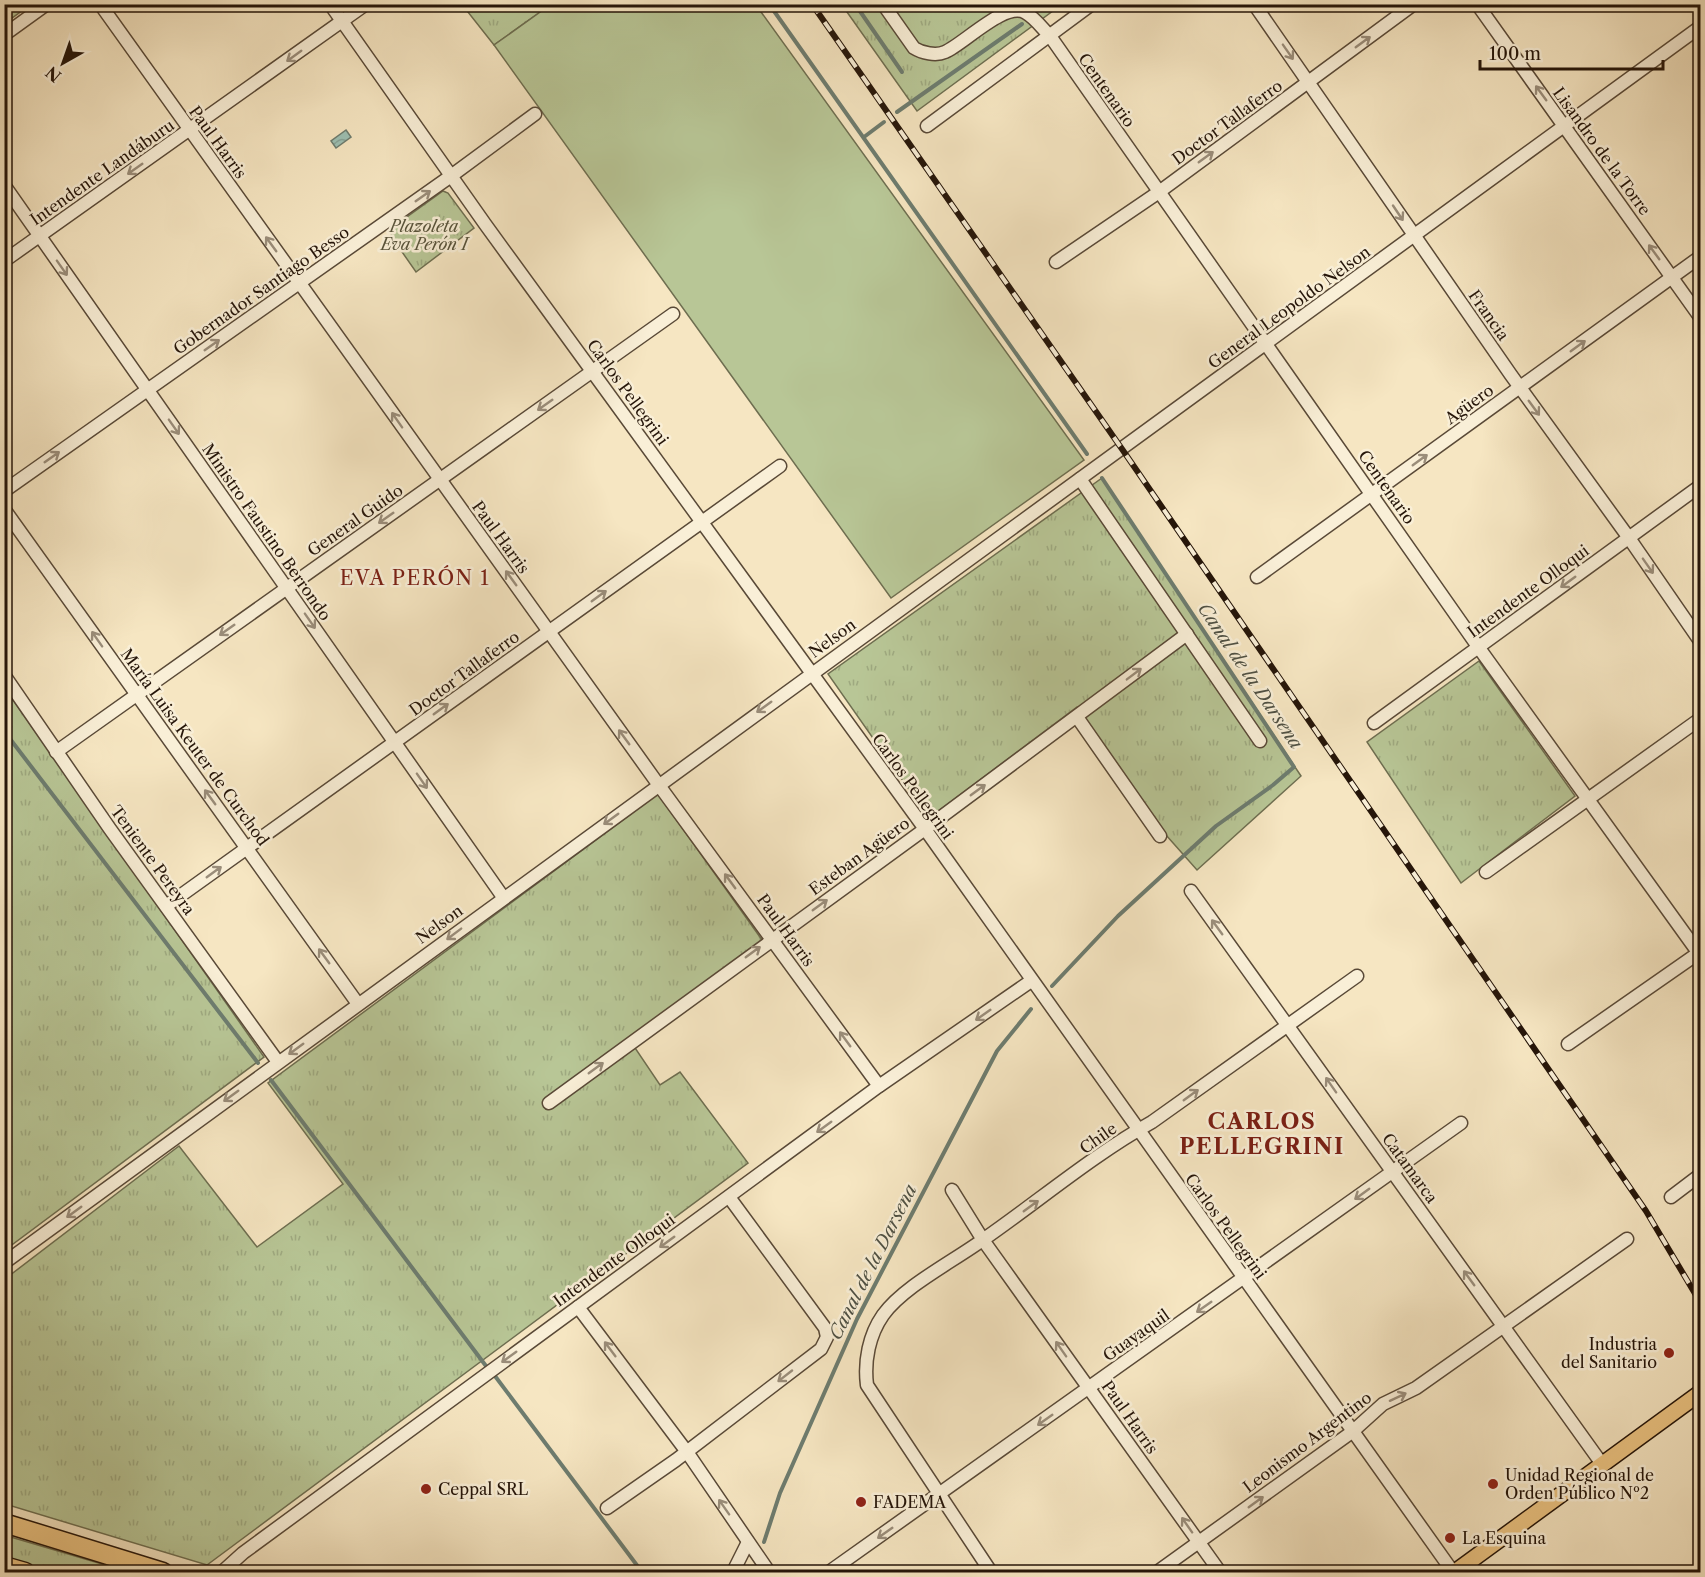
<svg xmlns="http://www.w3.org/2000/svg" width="1705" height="1577" viewBox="0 0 1705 1577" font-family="'Libre Caslon Text',serif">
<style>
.grass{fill:url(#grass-tufts);stroke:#6e6e50;stroke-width:1.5}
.pitch{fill:#b8c696;stroke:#6e6e50;stroke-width:1.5}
.water{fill:url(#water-waves);stroke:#6d7c6f;stroke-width:1.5}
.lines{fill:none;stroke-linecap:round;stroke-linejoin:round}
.stream{stroke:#6d7c6f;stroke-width:4}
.minor-casing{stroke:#594937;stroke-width:15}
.major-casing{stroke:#251509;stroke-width:18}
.highway-casing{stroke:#251509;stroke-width:21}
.minor{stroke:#f9efd7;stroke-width:12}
.major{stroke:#ebc381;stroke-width:15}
.highway{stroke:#ebc381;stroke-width:18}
.rail-casing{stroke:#251509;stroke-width:6}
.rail{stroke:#f9efd7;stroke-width:4;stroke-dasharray:11;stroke-linecap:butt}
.oneway{stroke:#9a8d7a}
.poi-dot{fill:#8f2418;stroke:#f9efd7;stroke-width:2}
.labels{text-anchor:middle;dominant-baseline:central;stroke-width:5;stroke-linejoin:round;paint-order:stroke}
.street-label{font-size:16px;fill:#251509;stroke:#f9efd7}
.park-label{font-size:16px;font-style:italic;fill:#58533a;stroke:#f9efd7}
.poi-label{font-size:16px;fill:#251509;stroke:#f9efd7;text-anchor:start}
.water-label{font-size:18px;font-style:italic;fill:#4f5144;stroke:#f9efd7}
.quarter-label{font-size:20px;letter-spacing:1.5px;fill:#7a1f14;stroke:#f9efd7}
.district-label{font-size:22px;font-weight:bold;letter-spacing:1.5px;fill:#7a1f14;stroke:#f9efd7}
</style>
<defs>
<pattern id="grass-tufts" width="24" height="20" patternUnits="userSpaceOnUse" patternTransform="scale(1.5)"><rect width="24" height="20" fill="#b8c696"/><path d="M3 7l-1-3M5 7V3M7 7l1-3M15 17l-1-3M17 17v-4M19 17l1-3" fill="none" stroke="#9ea980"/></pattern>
<pattern id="water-waves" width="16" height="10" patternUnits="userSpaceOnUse" patternTransform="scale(1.5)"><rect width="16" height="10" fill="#9dc0b3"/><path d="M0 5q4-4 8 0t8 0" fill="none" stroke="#87a499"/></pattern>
</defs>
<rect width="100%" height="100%" fill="#f6e6c2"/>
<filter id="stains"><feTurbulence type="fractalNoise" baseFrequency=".00333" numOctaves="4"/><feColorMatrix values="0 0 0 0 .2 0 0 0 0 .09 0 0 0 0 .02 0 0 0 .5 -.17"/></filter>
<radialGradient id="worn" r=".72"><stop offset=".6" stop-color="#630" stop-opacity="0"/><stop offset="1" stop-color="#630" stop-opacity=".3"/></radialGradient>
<g class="grass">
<polygon points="5,4 30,4 30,5 5,23"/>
<polygon points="468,5 468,4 550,5 494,45 464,7"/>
<polygon points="842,5 1061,5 917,111"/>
<polygon points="443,191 448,193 474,228 416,272 391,236 393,227"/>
<polygon points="1102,478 1301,776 1197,870 1166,835 1077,707 929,818 828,674"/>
<polygon points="1479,661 1575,796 1461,883 1367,742"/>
<polygon points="4,687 264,1057 5,1250 4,1250"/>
<polygon points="658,794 765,944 631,1042 660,1085 680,1072 748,1163 207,1565 5,1504 5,1279 179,1146 257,1247 343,1184 268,1083"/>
<polygon points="4,1535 129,1572 43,1572 5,1561"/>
</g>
<polygon class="pitch" points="550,5 756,5 1084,460 891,598 494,45"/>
<polygon class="water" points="346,130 351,137 336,148 331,141"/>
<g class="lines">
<g class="stream">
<polyline points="769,4 1087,454"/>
<polyline points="855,4 902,72"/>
<polyline points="1043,8 1048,4"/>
<polyline points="897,112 1022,24"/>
<polyline points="864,137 884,122"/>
<polyline points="4,731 258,1063"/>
<polyline points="1052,986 1118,916 1216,826 1273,785 1294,767 1102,478"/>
<polyline points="271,1080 486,1366"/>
<polyline points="495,1376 642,1572"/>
<polyline points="764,1542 780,1493 857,1319 997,1051 1031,1009"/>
<polyline points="749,1572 750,1570"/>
</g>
<g class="minor-casing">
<g id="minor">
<polyline points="100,4 658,784 879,1086"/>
<polyline points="330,4 485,224 925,829 1453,1572"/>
<path d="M883,4l31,44c8,5 22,8 31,4 19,-8 61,-52 81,-39 9,5 16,15 24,23l429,612 221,307"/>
<polyline points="1254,4 1511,375 1629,538 1700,641"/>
<polyline points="1477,4 1700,317"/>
<polyline points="4,35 47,4"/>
<polyline points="927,126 1092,4"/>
<polyline points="4,185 503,897"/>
<polyline points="4,261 366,4"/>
<polyline points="1056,262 1159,192 1414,4"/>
<polyline points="1080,479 1260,741"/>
<polyline points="4,491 451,176 535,114"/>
<polyline points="4,509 358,1004"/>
<polyline points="1257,577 1700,257"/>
<polyline points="4,675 110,829 278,1062"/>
<polyline points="1077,717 1160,836"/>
<polyline points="1374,723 1700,486"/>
<polyline points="56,752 673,314"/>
<polyline points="1486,872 1700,719"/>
<polyline points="1191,891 1602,1464"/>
<polyline points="166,906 780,466"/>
<polyline points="1568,1044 1700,952"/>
<polyline points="549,1103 925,829 1187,634"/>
<polyline points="952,1190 983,1240 1220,1572"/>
<polyline points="1671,1197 1700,1175"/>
<path d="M4,1263c564,-415 1131,-824 1696,-1236"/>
<polyline points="578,1307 687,1452 769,1572"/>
<polyline points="607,1508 676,1460 821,1349 827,1337 825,1328 729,1197"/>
<polyline points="222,1572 243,1553 879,1086 1031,981"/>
<polyline points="733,1572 748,1542"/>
<polyline points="829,1572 1461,1123"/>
<path d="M991,1572l-124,-187c-3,-24 2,-50 16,-70 21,-29 71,-54 101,-76 56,-39 109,-84 168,-117l205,-146"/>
<polyline points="1157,1572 1352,1432 1383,1404 1416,1388 1627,1239"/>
</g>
</g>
<g class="major-casing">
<polyline id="major" points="1455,1572 1700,1393"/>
</g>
<g class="highway-casing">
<g id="highway">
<polyline points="4,1523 163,1572"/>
<polyline points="4,1566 25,1572"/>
</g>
</g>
<use href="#minor" class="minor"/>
<use href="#major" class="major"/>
<use href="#highway" class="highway"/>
<g class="rail-casing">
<polyline id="rail" points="812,4 1122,449 1646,1211 1700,1302"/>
</g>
<use href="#rail" class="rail"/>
</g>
<defs><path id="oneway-shaft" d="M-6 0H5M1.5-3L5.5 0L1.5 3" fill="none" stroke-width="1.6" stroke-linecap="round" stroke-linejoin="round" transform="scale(1.5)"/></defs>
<g class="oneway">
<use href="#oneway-shaft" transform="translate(1363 42) rotate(-36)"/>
<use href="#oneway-shaft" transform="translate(1288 52) rotate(55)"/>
<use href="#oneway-shaft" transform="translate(294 56) rotate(144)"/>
<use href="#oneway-shaft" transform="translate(1541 93) rotate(-126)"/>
<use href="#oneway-shaft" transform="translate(1206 157) rotate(-36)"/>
<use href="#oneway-shaft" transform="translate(135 169) rotate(145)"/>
<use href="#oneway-shaft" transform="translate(423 196) rotate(-35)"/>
<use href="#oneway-shaft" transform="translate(1398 213) rotate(56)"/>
<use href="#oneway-shaft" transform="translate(271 244) rotate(-126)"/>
<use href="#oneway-shaft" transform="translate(1654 252) rotate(-126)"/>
<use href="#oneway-shaft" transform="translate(62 268) rotate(55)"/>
<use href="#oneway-shaft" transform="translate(212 345) rotate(-35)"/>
<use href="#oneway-shaft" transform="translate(1578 346) rotate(-36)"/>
<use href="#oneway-shaft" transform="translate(545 405) rotate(145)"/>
<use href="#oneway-shaft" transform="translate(1534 408) rotate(54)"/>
<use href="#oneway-shaft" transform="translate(397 420) rotate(-125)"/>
<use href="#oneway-shaft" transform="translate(174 427) rotate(55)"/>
<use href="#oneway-shaft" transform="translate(52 457) rotate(-35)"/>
<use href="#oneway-shaft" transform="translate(1420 460) rotate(-36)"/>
<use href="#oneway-shaft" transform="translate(386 518) rotate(145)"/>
<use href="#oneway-shaft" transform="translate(1648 566) rotate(55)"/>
<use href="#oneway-shaft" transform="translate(511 578) rotate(-126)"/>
<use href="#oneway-shaft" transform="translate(1568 582) rotate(144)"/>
<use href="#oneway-shaft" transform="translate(599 596) rotate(-36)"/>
<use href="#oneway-shaft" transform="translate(310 621) rotate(55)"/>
<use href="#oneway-shaft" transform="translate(227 630) rotate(145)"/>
<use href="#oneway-shaft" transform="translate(97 639) rotate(-125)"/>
<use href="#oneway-shaft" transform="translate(1134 674) rotate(-37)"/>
<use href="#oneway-shaft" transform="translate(764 707) rotate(144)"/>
<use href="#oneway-shaft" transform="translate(441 709) rotate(-36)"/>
<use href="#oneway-shaft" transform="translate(624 737) rotate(-126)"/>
<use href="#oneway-shaft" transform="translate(422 781) rotate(55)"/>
<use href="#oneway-shaft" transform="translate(978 790) rotate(-36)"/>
<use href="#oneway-shaft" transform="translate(210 797) rotate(-126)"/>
<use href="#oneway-shaft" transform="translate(611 819) rotate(144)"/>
<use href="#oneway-shaft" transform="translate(214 872) rotate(-36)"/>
<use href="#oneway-shaft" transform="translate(730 881) rotate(-126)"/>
<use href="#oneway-shaft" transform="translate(820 905) rotate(-36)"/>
<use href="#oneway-shaft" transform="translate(1217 927) rotate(-126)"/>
<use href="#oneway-shaft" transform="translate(454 934) rotate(143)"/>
<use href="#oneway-shaft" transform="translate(753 952) rotate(-36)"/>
<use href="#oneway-shaft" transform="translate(324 956) rotate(-126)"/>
<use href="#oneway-shaft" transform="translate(983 1015) rotate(145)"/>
<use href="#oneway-shaft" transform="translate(845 1039) rotate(-126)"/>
<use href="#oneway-shaft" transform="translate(296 1049) rotate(144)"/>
<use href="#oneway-shaft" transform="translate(596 1068) rotate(-36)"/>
<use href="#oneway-shaft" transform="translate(1331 1085) rotate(-125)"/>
<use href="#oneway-shaft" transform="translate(1191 1095) rotate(-36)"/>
<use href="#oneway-shaft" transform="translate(231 1096) rotate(144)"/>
<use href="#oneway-shaft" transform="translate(824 1127) rotate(144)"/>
<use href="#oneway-shaft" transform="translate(1362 1194) rotate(144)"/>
<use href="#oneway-shaft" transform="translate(1031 1206) rotate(-36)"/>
<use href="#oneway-shaft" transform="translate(74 1212) rotate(144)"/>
<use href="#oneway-shaft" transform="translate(667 1242) rotate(144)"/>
<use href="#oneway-shaft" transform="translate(1469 1278) rotate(-126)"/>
<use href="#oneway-shaft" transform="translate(1204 1307) rotate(145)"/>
<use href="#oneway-shaft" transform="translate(610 1349) rotate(-127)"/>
<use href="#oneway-shaft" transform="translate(1061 1349) rotate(-125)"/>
<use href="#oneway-shaft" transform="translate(509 1357) rotate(144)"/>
<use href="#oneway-shaft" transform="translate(785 1376) rotate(142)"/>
<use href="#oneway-shaft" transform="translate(1398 1397) rotate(-25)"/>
<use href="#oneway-shaft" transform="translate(1045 1420) rotate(145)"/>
<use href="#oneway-shaft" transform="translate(1256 1502) rotate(-36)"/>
<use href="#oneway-shaft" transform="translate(724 1507) rotate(-125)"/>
<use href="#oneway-shaft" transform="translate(1187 1525) rotate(-125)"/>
<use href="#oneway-shaft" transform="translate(885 1533) rotate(145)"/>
</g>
<g class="poi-dot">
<circle cx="1669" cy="1353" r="6"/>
<circle cx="1493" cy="1484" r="6"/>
<circle cx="426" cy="1489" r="6"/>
<circle cx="861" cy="1502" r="6"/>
<circle cx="1450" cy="1538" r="6"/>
</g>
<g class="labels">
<g class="street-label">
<text transform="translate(1107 90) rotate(55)">Centenario</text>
<text transform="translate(1227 122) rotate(-36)">Doctor Tallaferro</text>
<text transform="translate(218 142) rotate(54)">Paul Harris</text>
<text transform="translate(1602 151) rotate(54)">Lisandro de la Torre</text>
<text transform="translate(102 172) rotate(-35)">Intendente Landáburu</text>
<text transform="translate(261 290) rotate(-35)">Gobernador Santiago Besso</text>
<text transform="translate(1289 307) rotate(-36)">General Leopoldo Nelson</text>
<text transform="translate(1489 315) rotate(55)">Francia</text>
<text transform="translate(628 392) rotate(54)">Carlos Pellegrini</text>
<text transform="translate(1469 404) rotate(-36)">Agüero</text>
<text transform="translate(1387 487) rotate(55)">Centenario</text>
<text transform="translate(355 520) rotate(-35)">General Guido</text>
<text transform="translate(267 532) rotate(55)">Ministro Faustino Berrondo</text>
<text transform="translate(501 537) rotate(54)">Paul Harris</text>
<text transform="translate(1528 591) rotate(-36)">Intendente Olloqui</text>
<text transform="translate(832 638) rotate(-36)">Nelson</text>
<text transform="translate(464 673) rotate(-36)">Doctor Tallaferro</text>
<text transform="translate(195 747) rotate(54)">María Luisa Keuter de Curchod</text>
<text transform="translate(913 786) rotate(54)">Carlos Pellegrini</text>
<text transform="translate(859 856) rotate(-36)">Esteban Agüero</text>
<text transform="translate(153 860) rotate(54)">Teniente Pereyra</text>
<text transform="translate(439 924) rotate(-36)">Nelson</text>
<text transform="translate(786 930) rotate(54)">Paul Harris</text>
<text transform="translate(1098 1138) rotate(-35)">Chile</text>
<text transform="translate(1410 1168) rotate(54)">Catamarca</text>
<text transform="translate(1226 1226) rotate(54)">Carlos Pellegrini</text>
<text transform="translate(614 1260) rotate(-36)">Intendente Olloqui</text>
<text transform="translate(1136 1335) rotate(-35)">Guayaquil</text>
<text transform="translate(1130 1417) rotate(55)">Paul Harris</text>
<text transform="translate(1307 1442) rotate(-37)">Leonismo Argentino</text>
</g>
<g class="park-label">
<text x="424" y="226">Plazoleta<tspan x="424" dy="18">Eva Perón I</tspan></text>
</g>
<g class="poi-label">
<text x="1657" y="1344" text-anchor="end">Industria<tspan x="1657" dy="18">del Sanitario</tspan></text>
<text x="1505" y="1475">Unidad Regional de<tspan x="1505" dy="18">Orden Público Nº2</tspan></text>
<text x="438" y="1489">Ceppal SRL</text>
<text x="873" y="1502">FADEMA</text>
<text x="1462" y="1538">La Esquina</text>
</g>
<g class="water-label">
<text transform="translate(1250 676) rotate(56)">Canal de la Darsena</text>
<text transform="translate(873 1262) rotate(-63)">Canal de la Darsena</text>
</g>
<g class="quarter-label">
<text x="415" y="578">EVA PERÓN 1</text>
</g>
<g class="district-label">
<text x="1262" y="1121">CARLOS<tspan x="1262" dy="25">PELLEGRINI</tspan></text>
</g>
</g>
<rect width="1705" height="1577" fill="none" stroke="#f6e6c2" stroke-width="24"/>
<rect x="6" y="6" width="1693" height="1565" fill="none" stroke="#251509" stroke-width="3"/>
<rect x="12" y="12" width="1681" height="1553" fill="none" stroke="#251509" stroke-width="1.5"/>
<g transform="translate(63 63) rotate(220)" stroke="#f9efd7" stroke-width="4.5" paint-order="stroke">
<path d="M0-4.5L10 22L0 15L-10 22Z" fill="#251509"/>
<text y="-9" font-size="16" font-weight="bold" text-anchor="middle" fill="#251509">N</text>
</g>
<path d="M1480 60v9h183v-9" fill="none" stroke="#251509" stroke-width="3"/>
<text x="1489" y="60" font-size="18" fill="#251509" stroke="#f9efd7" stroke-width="4.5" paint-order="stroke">100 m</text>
<rect width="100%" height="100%" filter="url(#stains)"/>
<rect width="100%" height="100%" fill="url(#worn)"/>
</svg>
